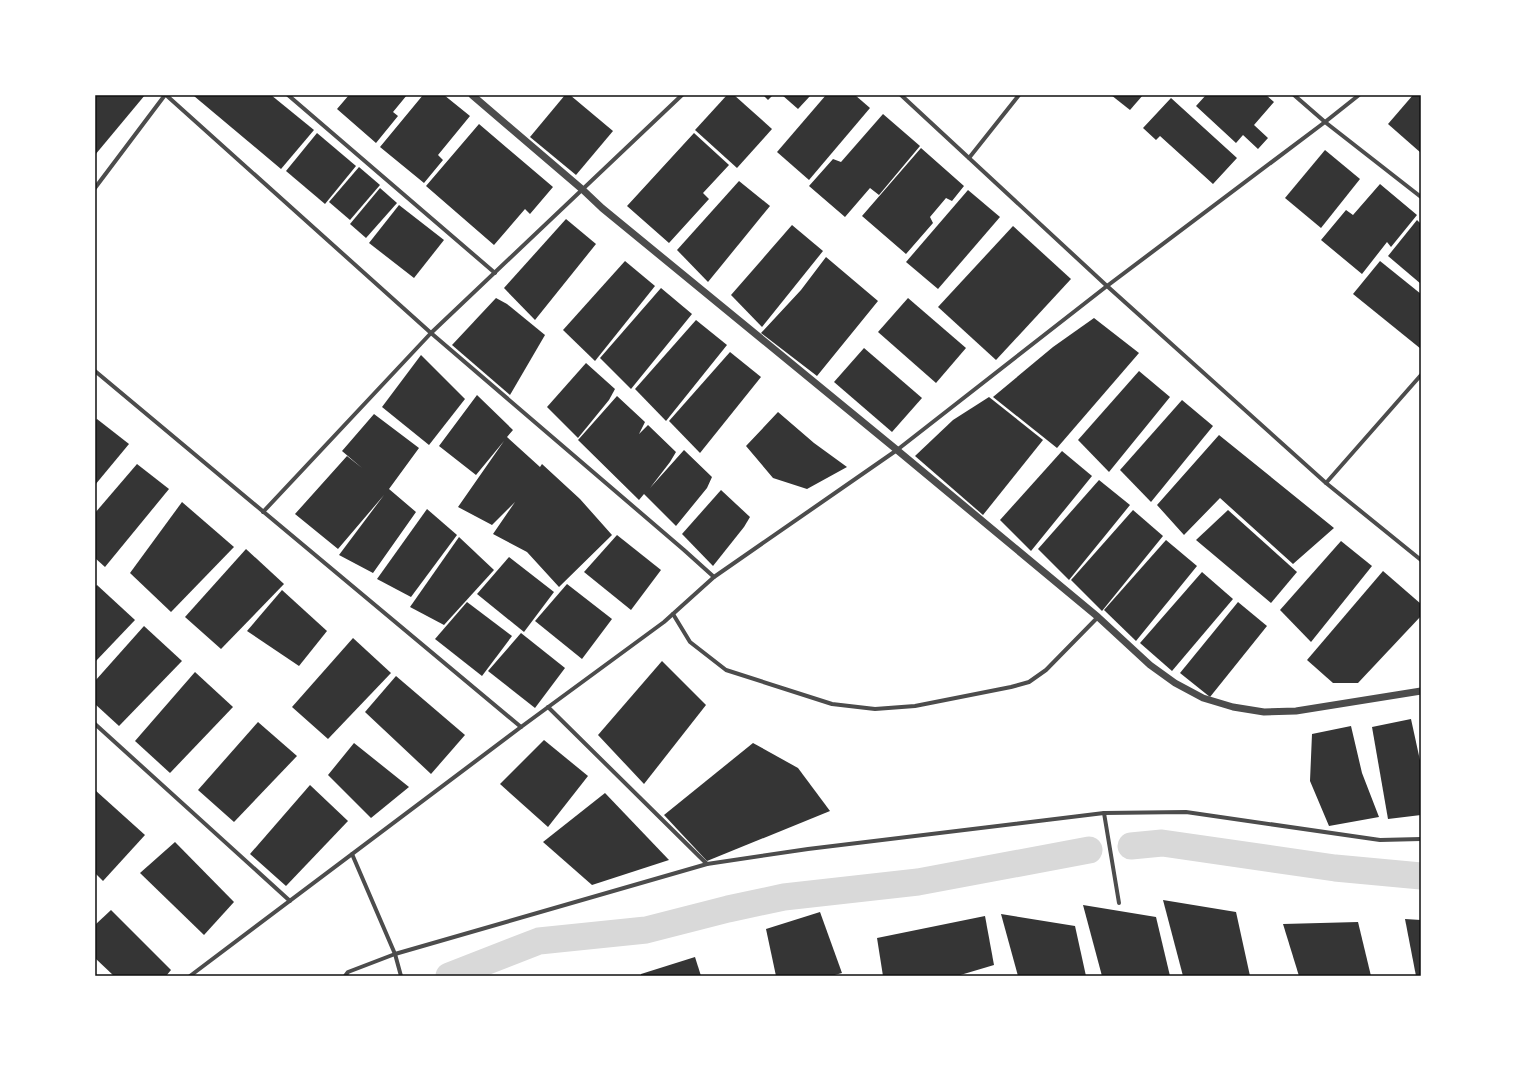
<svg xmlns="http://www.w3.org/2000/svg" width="1516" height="1071" viewBox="0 0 1516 1071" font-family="'Alegreya Sans',sans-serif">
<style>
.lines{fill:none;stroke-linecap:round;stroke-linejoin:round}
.canal{stroke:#d9d9d9;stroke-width:27}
.building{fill:#353535}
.minor{stroke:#4c4c4c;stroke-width:4}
.tertiary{stroke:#4c4c4c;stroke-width:7}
.neatline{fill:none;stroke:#111;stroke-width:1.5}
</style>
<rect width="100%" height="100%" fill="#fff"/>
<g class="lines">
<g class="canal">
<polyline points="1131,846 1162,843 1335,868 1421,876"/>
<polyline points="449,976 539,941 646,930 728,909 784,897 918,882 1089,850"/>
</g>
</g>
<g class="building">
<polygon points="95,95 145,95 95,155"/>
<polygon points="195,95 271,95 314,130 281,169 194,96"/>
<polygon points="349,95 407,95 393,112 398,116 376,143 337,109"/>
<polygon points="423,95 444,95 470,116 438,155 443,160 424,183 380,147"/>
<polygon points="565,95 570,95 613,131 576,175 530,137"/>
<polygon points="727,95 734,95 772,129 737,168 695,130"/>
<polygon points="763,95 773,95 768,100"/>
<polygon points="782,95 811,95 798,109"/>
<polygon points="826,95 855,95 870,108 809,180 777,152"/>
<polygon points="1111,95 1143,95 1130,110"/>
<polygon points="1206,95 1266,95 1274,102 1254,125 1268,138 1258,149 1243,135 1236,143 1196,106"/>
<polygon points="1413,95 1421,95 1421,153 1388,124"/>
<polygon points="1171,98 1237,158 1213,184 1160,136 1156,140 1143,128"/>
<polygon points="883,114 920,146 879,195 870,188 845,217 809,186 833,159 841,162"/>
<polygon points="479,124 553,187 530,214 525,209 494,245 426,186"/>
<polygon points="317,133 356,166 325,204 286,171"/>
<polygon points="694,133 729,165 703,193 709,199 669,243 627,206"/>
<polygon points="921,148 964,186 952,201 946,198 930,217 933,223 906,254 862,216"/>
<polygon points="1325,150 1360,179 1321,228 1285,198"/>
<polygon points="359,167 380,185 350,220 329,202"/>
<polygon points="739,181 770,206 708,282 677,250"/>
<polygon points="1380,184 1417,215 1391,247 1387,242 1362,274 1321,240 1346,210 1353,215"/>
<polygon points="380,188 397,203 366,238 350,224"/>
<polygon points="968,190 1000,217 938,289 906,262"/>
<polygon points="399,205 444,240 414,278 369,243"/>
<polygon points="566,219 596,244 535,320 504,288"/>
<polygon points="1417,220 1421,224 1421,284 1388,256"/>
<polygon points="792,225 823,251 762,327 731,295"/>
<polygon points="1013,226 1071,279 996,360 938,307"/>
<polygon points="826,257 878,301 817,376 761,333 801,290"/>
<polygon points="625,261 655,286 595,361 563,330"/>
<polygon points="1380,261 1421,294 1421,349 1353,294"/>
<polygon points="661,288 692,314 631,389 600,358"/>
<polygon points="496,298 507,304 545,335 510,395 452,345"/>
<polygon points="908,298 966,348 936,383 878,332"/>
<polygon points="1094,318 1139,353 1057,448 993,397 1053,347"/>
<polygon points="696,320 727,345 666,421 635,389"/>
<polygon points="864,348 922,398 892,432 834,382"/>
<polygon points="730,352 761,377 700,453 669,421"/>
<polygon points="421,355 465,399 429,445 382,407"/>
<polygon points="586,363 615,389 609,400 578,438 547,407"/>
<polygon points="1139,371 1170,397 1109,472 1078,440"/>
<polygon points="477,395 513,430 507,437 540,467 542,464 580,499 612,535 559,587 527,552 493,534 515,502 492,525 458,507 504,441 476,475 439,446"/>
<polygon points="617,396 645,422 639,434 648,425 676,452 670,462 650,488 684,450 712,477 707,488 676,526 644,494 639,500 578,440"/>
<polygon points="989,397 1043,440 983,515 915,456 953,420"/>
<polygon points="1182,400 1213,426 1151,502 1120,470"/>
<polygon points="778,412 814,443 847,467 807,489 773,478 746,446"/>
<polygon points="374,414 419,448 389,489 416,512 373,573 339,555 384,495 338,549 295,514 347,456 362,468 342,451"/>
<polygon points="97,419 129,444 95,485 95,421"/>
<polygon points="1219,435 1334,528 1293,564 1220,498 1184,535 1157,505"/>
<polygon points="1062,451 1092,476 1031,551 1000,520"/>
<polygon points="137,464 169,489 105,567 95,558 95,513"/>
<polygon points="1099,480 1130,505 1069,580 1038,549"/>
<polygon points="721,490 750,517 744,527 713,566 682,534"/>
<polygon points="182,502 234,547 171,612 130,573"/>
<polygon points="427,509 457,535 411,597 377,579"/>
<polygon points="1133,510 1163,536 1102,611 1071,580"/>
<polygon points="1228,510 1297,572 1271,603 1196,540"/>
<polygon points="617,535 661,570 631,610 584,572"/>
<polygon points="459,537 494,570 444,625 410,607"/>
<polygon points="1166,540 1197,566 1136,641 1104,610"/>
<polygon points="1341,541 1372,566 1311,642 1280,610"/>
<polygon points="246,549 284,584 221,649 185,617"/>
<polygon points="509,557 554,592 524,632 477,594"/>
<polygon points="1383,571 1421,604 1421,616 1358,683 1333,683 1307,660"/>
<polygon points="1202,572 1233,599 1172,671 1140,643"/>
<polygon points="567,584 612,619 582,659 535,621"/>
<polygon points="97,585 135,620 95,662 95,587"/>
<polygon points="282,590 327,631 299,666 247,631"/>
<polygon points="467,602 512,636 482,676 435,639"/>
<polygon points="1238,602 1267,626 1210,697 1180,673"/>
<polygon points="144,626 182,661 119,726 95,704 95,681"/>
<polygon points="521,633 565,668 535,708 488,671"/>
<polygon points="353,638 391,673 328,739 292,707"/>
<polygon points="662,661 706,705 644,784 598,735"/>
<polygon points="195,672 233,707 170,773 135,741"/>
<polygon points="396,676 465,735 431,774 365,712"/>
<polygon points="1411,719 1421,765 1421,815 1388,819 1372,727"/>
<polygon points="258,722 297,756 234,822 198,790"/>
<polygon points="1351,726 1362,773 1379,817 1329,826 1310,781 1312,734"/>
<polygon points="544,740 588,776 548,827 500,784"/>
<polygon points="354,743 409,787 371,818 328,775"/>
<polygon points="753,743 798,768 830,811 707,861 664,815"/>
<polygon points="310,785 348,821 286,886 250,854"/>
<polygon points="95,790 145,835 103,881 95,873"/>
<polygon points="605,793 669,860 592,885 543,842"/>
<polygon points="175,842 234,902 204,935 140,873"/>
<polygon points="1163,900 1236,912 1250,976 1183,976"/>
<polygon points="1083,905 1156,917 1170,976 1102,976"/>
<polygon points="111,910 171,970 166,976 114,976 95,958 95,925"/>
<polygon points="820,912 842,973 831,976 776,976 766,929"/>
<polygon points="1001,914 1075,926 1086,976 1018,976"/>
<polygon points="985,916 994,965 957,976 883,976 877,938"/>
<polygon points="1405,919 1421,920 1421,976 1416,976"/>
<polygon points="1358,922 1371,976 1299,976 1283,924"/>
<polygon points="695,957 701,976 641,976 641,974"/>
</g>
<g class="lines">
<g class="minor">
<polyline points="166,95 431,333 684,550 714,577"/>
<polyline points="288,95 495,273"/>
<polyline points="901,95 1107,286 1326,483 1421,560"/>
<polyline points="1294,95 1325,122 1421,197"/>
<polyline points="969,158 1019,95"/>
<polyline points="95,188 165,95"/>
<polyline points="95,371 521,727"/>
<polyline points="1326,483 1421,375"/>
<polyline points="263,512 431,333 682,95"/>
<polyline points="673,614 690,642 726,670 832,704 875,709 915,706 1011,687 1029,682 1046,670 1098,617"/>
<polyline points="548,707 707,864"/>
<polyline points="95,724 290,901"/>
<polyline points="1104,813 1119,903"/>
<polyline points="352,854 395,954 401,976"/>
<polyline points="190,976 521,727 664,622 714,577 897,450 1107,286 1325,122 1359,95"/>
<polyline points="345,976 348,972 395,954 707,864 808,849 1104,813 1186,812 1380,840 1421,839"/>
</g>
<polyline class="tertiary" points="472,95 583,190 602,208 897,450 1098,617 1150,665 1175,683 1203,698 1233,707 1264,712 1296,711 1421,691"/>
</g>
<rect width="1516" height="1071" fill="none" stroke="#ffffff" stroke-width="192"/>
<rect x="96" y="96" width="1324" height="879" class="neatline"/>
</svg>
